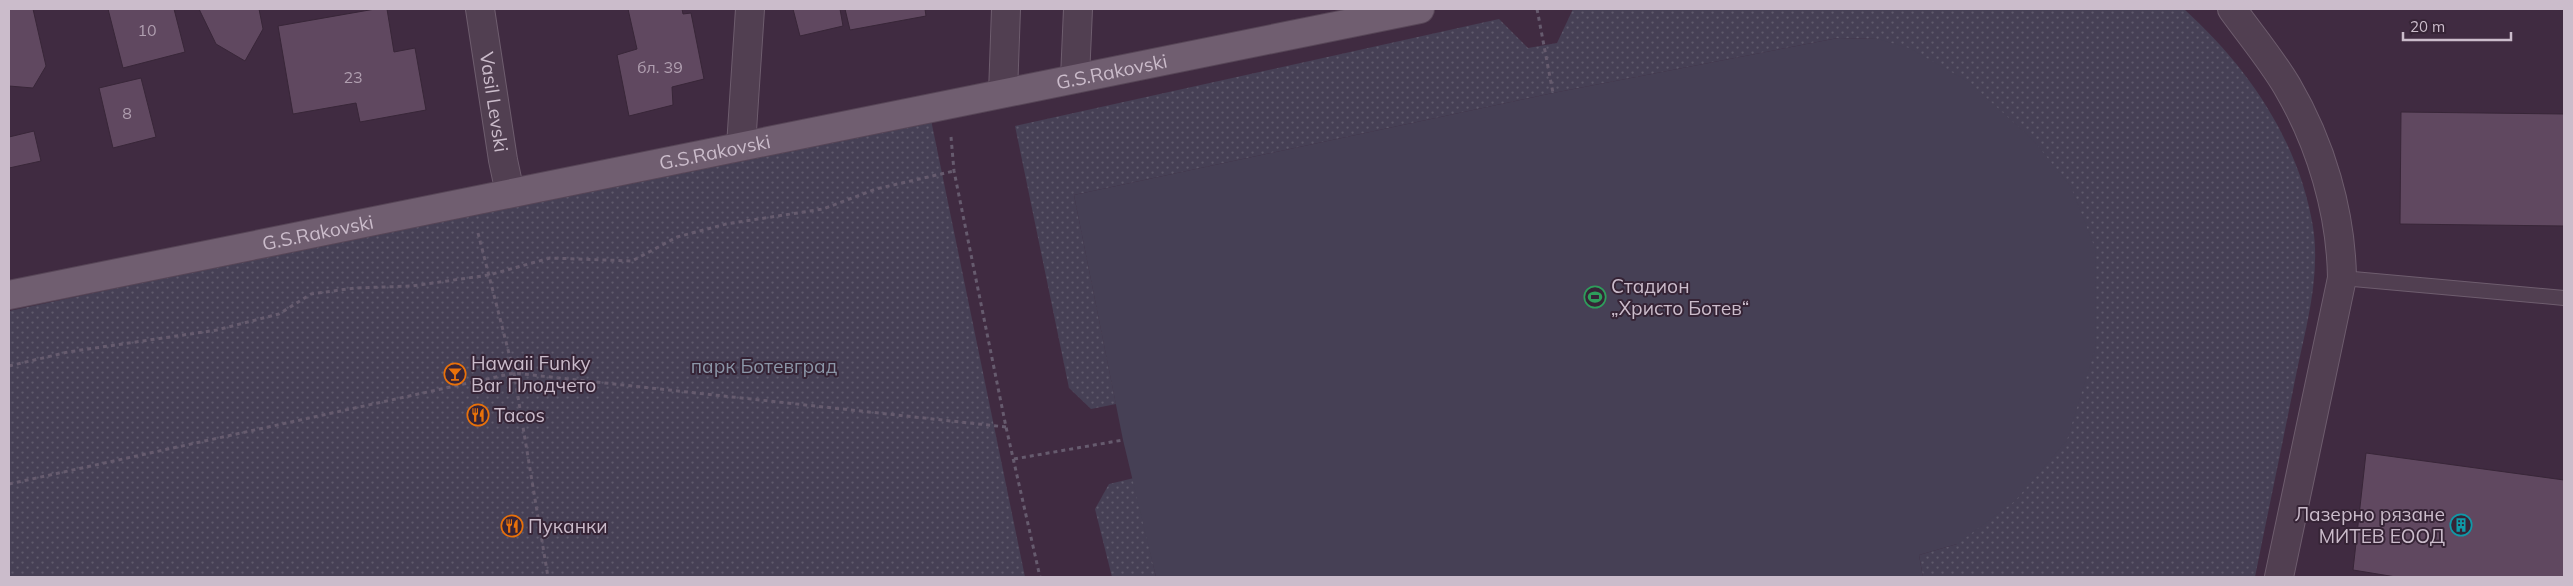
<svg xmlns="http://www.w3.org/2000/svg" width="2573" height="586" viewBox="0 0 2573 586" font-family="Mulish,sans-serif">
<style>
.green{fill:url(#green-dots)}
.pitch{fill:#464055}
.building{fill:#604860;stroke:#382638}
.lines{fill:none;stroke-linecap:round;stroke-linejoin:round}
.lane-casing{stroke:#6e5d6e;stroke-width:16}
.street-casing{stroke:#6e5d6e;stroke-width:30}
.primary-casing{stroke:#574657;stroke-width:30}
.path{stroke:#665b6e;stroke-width:3;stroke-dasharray:4 4;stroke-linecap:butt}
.lane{stroke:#513f51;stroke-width:14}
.street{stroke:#513f51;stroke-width:28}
.primary{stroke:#705e70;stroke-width:28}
.labels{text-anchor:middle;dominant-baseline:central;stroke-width:4;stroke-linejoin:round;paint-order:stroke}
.number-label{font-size:16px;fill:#b09fb0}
.street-label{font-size:19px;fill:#cbbccb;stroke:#362436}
.poi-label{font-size:19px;fill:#cbbccb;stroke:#362436;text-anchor:start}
.park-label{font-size:19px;fill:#8b96a7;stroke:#362436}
</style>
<defs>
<pattern id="green-dots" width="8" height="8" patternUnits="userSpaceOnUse" patternTransform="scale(1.25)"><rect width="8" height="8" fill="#464055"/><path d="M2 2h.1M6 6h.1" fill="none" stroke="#5f5a6c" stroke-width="1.8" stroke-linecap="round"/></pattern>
</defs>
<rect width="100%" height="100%" fill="#402b41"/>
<g class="green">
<path d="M1573,9h611c64,58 115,132 129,218 8,51 -8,103 -18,153 -13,66 -27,132 -40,197h-332l-4,-22 38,-11 -79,-505 -40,-1 -285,55 -479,102 42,209 -25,5 -22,-21 -54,-262 484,-107 29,29 29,-5z"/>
<polygon points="930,115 1025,577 9,577 9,311"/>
<polygon points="1134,478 1156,577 1112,577 1095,509 1109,484"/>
</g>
<polygon class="pitch" points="1838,38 1878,39 1909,48 1969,82 2033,140 2071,187 2095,248 2096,346 2067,440 2015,501 1957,544 1919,555 1923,577 1156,577 1123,440 1074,195 1553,93"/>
<g class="building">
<polygon points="9,9 33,9 46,66 33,88 9,86"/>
<polygon points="108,9 174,9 185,52 123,68"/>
<polygon points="199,9 259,9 263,29 245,61 216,44"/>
<polygon points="375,9 387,9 394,52 415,48 426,110 360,122 356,103 293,114 278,26"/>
<polygon points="628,9 682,9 683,14 691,13 704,79 672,87 673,105 629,116 617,55 637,49"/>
<polygon points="793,9 840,9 843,26 800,36"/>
<polygon points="845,9 925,9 926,16 850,30"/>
<polygon points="141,78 156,137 113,148 99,88"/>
<polygon points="2401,112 2564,114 2564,226 2400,224"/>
<polygon points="34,131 41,161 9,168 9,137"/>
<polygon points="2366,453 2564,480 2564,577 2396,577 2353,570"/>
</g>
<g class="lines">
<g class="lane-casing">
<polyline id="lane" points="2342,278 2564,298"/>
</g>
<g class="street-casing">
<g id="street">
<path id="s1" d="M480,9l23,151 7,33"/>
<path d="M2232,9c18,25 39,50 55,77 34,58 54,126 55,192l-63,299"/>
<polyline points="1075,78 1078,9"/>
<polyline points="1003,93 1006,9"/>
<polyline points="741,146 750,9"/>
</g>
</g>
<g class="primary-casing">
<g id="primary">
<path id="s2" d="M9,295l1411,-286"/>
</g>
</g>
<g class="path">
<polyline points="1537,9 1553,93"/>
<polyline points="951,137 954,171 1006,427 1040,577"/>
<polyline points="478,233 514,373 548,577"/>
<polyline points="9,366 68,352 217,330 279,314 311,294 355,288 412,286 489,275 550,258 632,261 677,237 726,224 823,209 876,189 954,171"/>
<polyline points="1014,459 1123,440"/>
<polyline points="9,484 514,373 1006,427"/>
</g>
<use href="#lane" class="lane"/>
<use href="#street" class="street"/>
<use href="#primary" class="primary"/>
</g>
<defs>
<g id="stadium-ring" transform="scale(1.125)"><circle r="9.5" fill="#362436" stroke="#2e9e5b" stroke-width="1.5"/><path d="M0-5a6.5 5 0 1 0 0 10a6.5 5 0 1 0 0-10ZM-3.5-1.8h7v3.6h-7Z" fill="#2e9e5b"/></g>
<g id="bar-ring" transform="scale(1.125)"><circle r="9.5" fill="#362436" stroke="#e8710a" stroke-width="1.5"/><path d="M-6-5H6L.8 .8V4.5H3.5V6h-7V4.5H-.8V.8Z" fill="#e8710a"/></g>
<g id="restaurant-ring" transform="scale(1.125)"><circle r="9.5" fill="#362436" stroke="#e8710a" stroke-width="1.5"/><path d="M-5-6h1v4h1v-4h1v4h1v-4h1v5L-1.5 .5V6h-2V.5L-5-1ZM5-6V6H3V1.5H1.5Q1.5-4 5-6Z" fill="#e8710a"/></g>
<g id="building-ring" transform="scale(1.125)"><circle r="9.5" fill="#362436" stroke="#0f9aa8" stroke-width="1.5"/><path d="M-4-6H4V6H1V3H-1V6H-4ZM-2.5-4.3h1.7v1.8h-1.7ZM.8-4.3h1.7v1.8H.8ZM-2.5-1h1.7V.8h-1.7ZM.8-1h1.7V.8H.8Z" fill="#0f9aa8"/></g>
</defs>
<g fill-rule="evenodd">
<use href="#stadium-ring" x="1595" y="297"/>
<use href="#bar-ring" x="455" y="374"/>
<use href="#restaurant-ring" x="478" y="415"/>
<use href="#building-ring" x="2461" y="525"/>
<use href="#restaurant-ring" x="512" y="526"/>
</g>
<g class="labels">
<g class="number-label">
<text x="147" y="30">10</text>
<text x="660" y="67">бл. 39</text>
<text x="353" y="77">23</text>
<text x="127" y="113">8</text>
</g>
<g class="street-label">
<text stroke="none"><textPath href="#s2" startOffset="1125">G.S.Rakovski</textPath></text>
<text stroke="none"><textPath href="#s1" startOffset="94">Vasil Levski</textPath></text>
<text stroke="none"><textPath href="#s2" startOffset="720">G.S.Rakovski</textPath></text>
<text stroke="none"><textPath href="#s2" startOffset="315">G.S.Rakovski</textPath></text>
</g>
<g class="poi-label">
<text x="1611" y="286">Стадион<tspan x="1611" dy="22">„Христо Ботев“</tspan></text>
<text x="471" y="363">Hawaii Funky<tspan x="471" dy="22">Bar Плодчето</tspan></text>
<text x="494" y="415">Tacos</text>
<text x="2445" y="514" text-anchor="end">Лазерно рязане<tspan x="2445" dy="22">МИТЕВ ЕООД</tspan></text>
<text x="528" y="526">Пуканки</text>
</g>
<g class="park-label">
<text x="764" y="366">парк Ботевград</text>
</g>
</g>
<rect width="2573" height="586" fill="none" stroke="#cbbccb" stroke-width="20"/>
<path d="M2403 32v8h108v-8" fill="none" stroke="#cbbccb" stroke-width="2.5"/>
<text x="2410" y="32" font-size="15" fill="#cbbccb" stroke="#362436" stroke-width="4" paint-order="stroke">20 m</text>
</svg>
